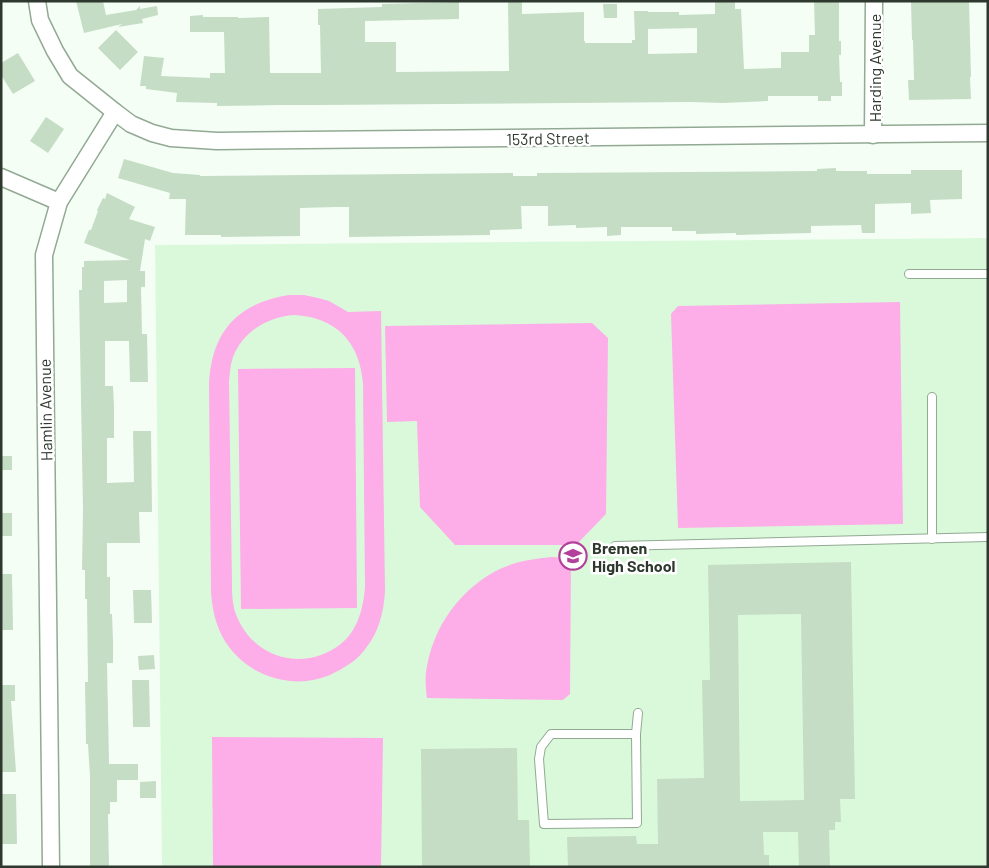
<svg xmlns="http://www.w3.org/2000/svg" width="989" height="868" viewBox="0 0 989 868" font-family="Barlow,sans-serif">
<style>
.built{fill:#daf9db}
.green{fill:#fdade7;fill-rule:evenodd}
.building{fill:#c5ddc5;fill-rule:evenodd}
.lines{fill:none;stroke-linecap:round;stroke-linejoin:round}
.service-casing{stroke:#92a993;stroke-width:10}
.minor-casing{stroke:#92a993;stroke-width:19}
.service{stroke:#fff;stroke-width:8}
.minor{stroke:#fff;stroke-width:16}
.labels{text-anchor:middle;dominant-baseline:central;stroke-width:5;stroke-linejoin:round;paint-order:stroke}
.street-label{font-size:16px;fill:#2e382e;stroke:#fff}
.poi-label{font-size:16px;font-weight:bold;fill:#2e382e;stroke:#fff;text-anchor:start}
</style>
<rect width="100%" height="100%" fill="#f4fef5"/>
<polygon class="built" points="988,238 988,867 162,867 155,245"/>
<g class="green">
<path d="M289,295h15l14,3 11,3 19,11 33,-1 4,280c-1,20 -6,41 -19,57 -9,13 -22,20 -36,27 -40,17 -88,-1 -108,-39 -7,-14 -10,-29 -11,-44l-2,-209c3,-52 29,-80 80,-88zM294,315c42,2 66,27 69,69l2,202c-1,15 -4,31 -12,44 -7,12 -19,20 -32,25 -33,12 -69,-4 -83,-36 -5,-10 -6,-22 -6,-33l-3,-205c1,-8 1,-16 4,-24 10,-26 35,-40 61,-42z"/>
<polygon points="900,302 903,524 678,528 671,314 678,306"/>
<polygon points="592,323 608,338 606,514 576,545 455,545 420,507 417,421 387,422 385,326"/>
<polygon points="355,368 357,608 241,609 238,369"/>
<path d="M551,557l20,1 -1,136 -7,6 -136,-2c-1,-8 -2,-18 -1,-26 6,-45 35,-85 76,-104 16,-7 32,-9 49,-11z"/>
<polygon points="212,737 383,738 381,867 213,867"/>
</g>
<g class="building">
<polygon points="76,1 103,1 106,15 136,10 140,6 140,9 157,6 158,15 142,19 143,23 118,27 122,24 84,33"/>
<path d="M508,1h14v13l62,-2v29h1v2h47v-3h3l-1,-29h14v1h31v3l36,-1v-13h20v8h6l3,60 37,-1v-16h28v-17h6l-1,-34h25v40h2v14h-2l1,27h2v14h-11v5h-13v-5h-50v5l-45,2 -32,-1 -368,3h-43l-63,1v-3l-41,-1 1,-9 -31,-4v-3h-6l4,-30 20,2 -3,18 49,2v-5h15l-1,-41h-34v-16l13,-1v2h35v1l31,-1 1,56h51l-1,-48h-2v-16l64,-2v-3l77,-2v17l-94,2v21h31v30l113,-1zM697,28v25l-49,1v-25z"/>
<polygon points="911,1 969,1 971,77 970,77 971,99 909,100 908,80 914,80 913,40 912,40"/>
<polygon points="603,4 617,4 617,18 604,18"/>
<polygon points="116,30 138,52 120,70 98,48"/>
<polygon points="18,53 35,81 13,94 1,75 1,63"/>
<polygon points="46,117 64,129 48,153 30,141"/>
<polygon points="124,159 173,173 200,175 200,176 513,173 513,176 537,176 537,173 817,171 817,169 836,168 836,171 867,171 867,174 911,174 911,170 962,170 962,199 930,200 931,213 911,214 911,203 875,204 875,233 862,233 861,225 811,226 811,233 736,235 736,233 696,234 696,231 672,231 672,227 621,227 621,235 607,236 607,227 576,228 576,225 548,226 548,206 521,206 522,229 490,230 490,235 349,237 349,207 336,207 300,208 300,236 221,237 221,235 185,235 186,199 169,199 170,193 118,178"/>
<path d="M107,193l28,14 -6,12 26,8 -5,14 -5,-2 -5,32h5v16h-4l1,47h5l1,48h-18l-1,-41h-24v45h8l1,20v32h-7v45l27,-1 -1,-51h18l1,81h-13l1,31h-33v34h3v37h2l1,27v22h-6l2,101h29v16h-21v22h-7v12h-2l1,53h-19v-90l-2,-33h-2l-1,-62h3l-1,-83h-2v-29h-3l1,-61 -4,-219h3v-23h2v-6l46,-1 -46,-17 5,-13h2l7,-19 -1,-1 6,-12 2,1zM127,280v22l-23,1v-22z"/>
<rect x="1" y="456" width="11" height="14"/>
<rect x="1" y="513" width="11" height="23"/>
<path d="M851,562l4,237h-15l1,23h-6v8h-6l1,37h-31l-1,-35h-35l1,23h5v12h-201l-1,-30 69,-1 1,8h21l-1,-65 47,-1 -2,-98h8l-2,-115zM801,614l3,186 -64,1 -2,-186z"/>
<polygon points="1,574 12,574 13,630 1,630"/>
<polygon points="133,590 151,590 152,623 134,623"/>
<polygon points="154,655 155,669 139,670 138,656"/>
<polygon points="132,680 149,680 150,727 133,727"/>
<polygon points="1,685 15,685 15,701 11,701 16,772 1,772"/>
<polygon points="517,748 518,820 529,820 530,867 422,867 421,749"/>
<polygon points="156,781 156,798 140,798 140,782"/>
<polygon points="1,794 16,794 17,844 1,844"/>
</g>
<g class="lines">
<g class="service-casing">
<g id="service">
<polyline points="909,274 988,274"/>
<polyline points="932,539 932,397"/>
<polyline points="615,546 988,537"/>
<polyline points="636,734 551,734 541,747 539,759 544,824 637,823 636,734 638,713"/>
</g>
</g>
<g class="minor-casing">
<g id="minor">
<polyline points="37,1 40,20 55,51 70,76 115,112 131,124 152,133 171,138 217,141 988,133"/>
<polyline points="873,135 874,1"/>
<polyline points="1,177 59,202"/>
<polyline points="51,867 44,255 59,202 115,112"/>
</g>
</g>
<use href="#service" class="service"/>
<use href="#minor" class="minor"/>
</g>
<defs>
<g id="school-ring" transform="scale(1.4375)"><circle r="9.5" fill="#fff" stroke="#b34099" stroke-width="1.5"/><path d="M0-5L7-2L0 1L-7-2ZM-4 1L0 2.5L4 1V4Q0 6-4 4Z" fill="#b34099"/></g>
</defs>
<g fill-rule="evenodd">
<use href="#school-ring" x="573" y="556"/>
</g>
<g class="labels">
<g class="street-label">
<text transform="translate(874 68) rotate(-90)">Harding Avenue</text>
<text transform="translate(548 138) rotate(-1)">153rd Street</text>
<text transform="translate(45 410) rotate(-91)">Hamlin Avenue</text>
</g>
<g class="poi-label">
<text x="592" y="547">Bremen<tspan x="592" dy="18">High School</tspan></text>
</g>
</g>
<rect width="989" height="868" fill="none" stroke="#2e382e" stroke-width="5"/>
</svg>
